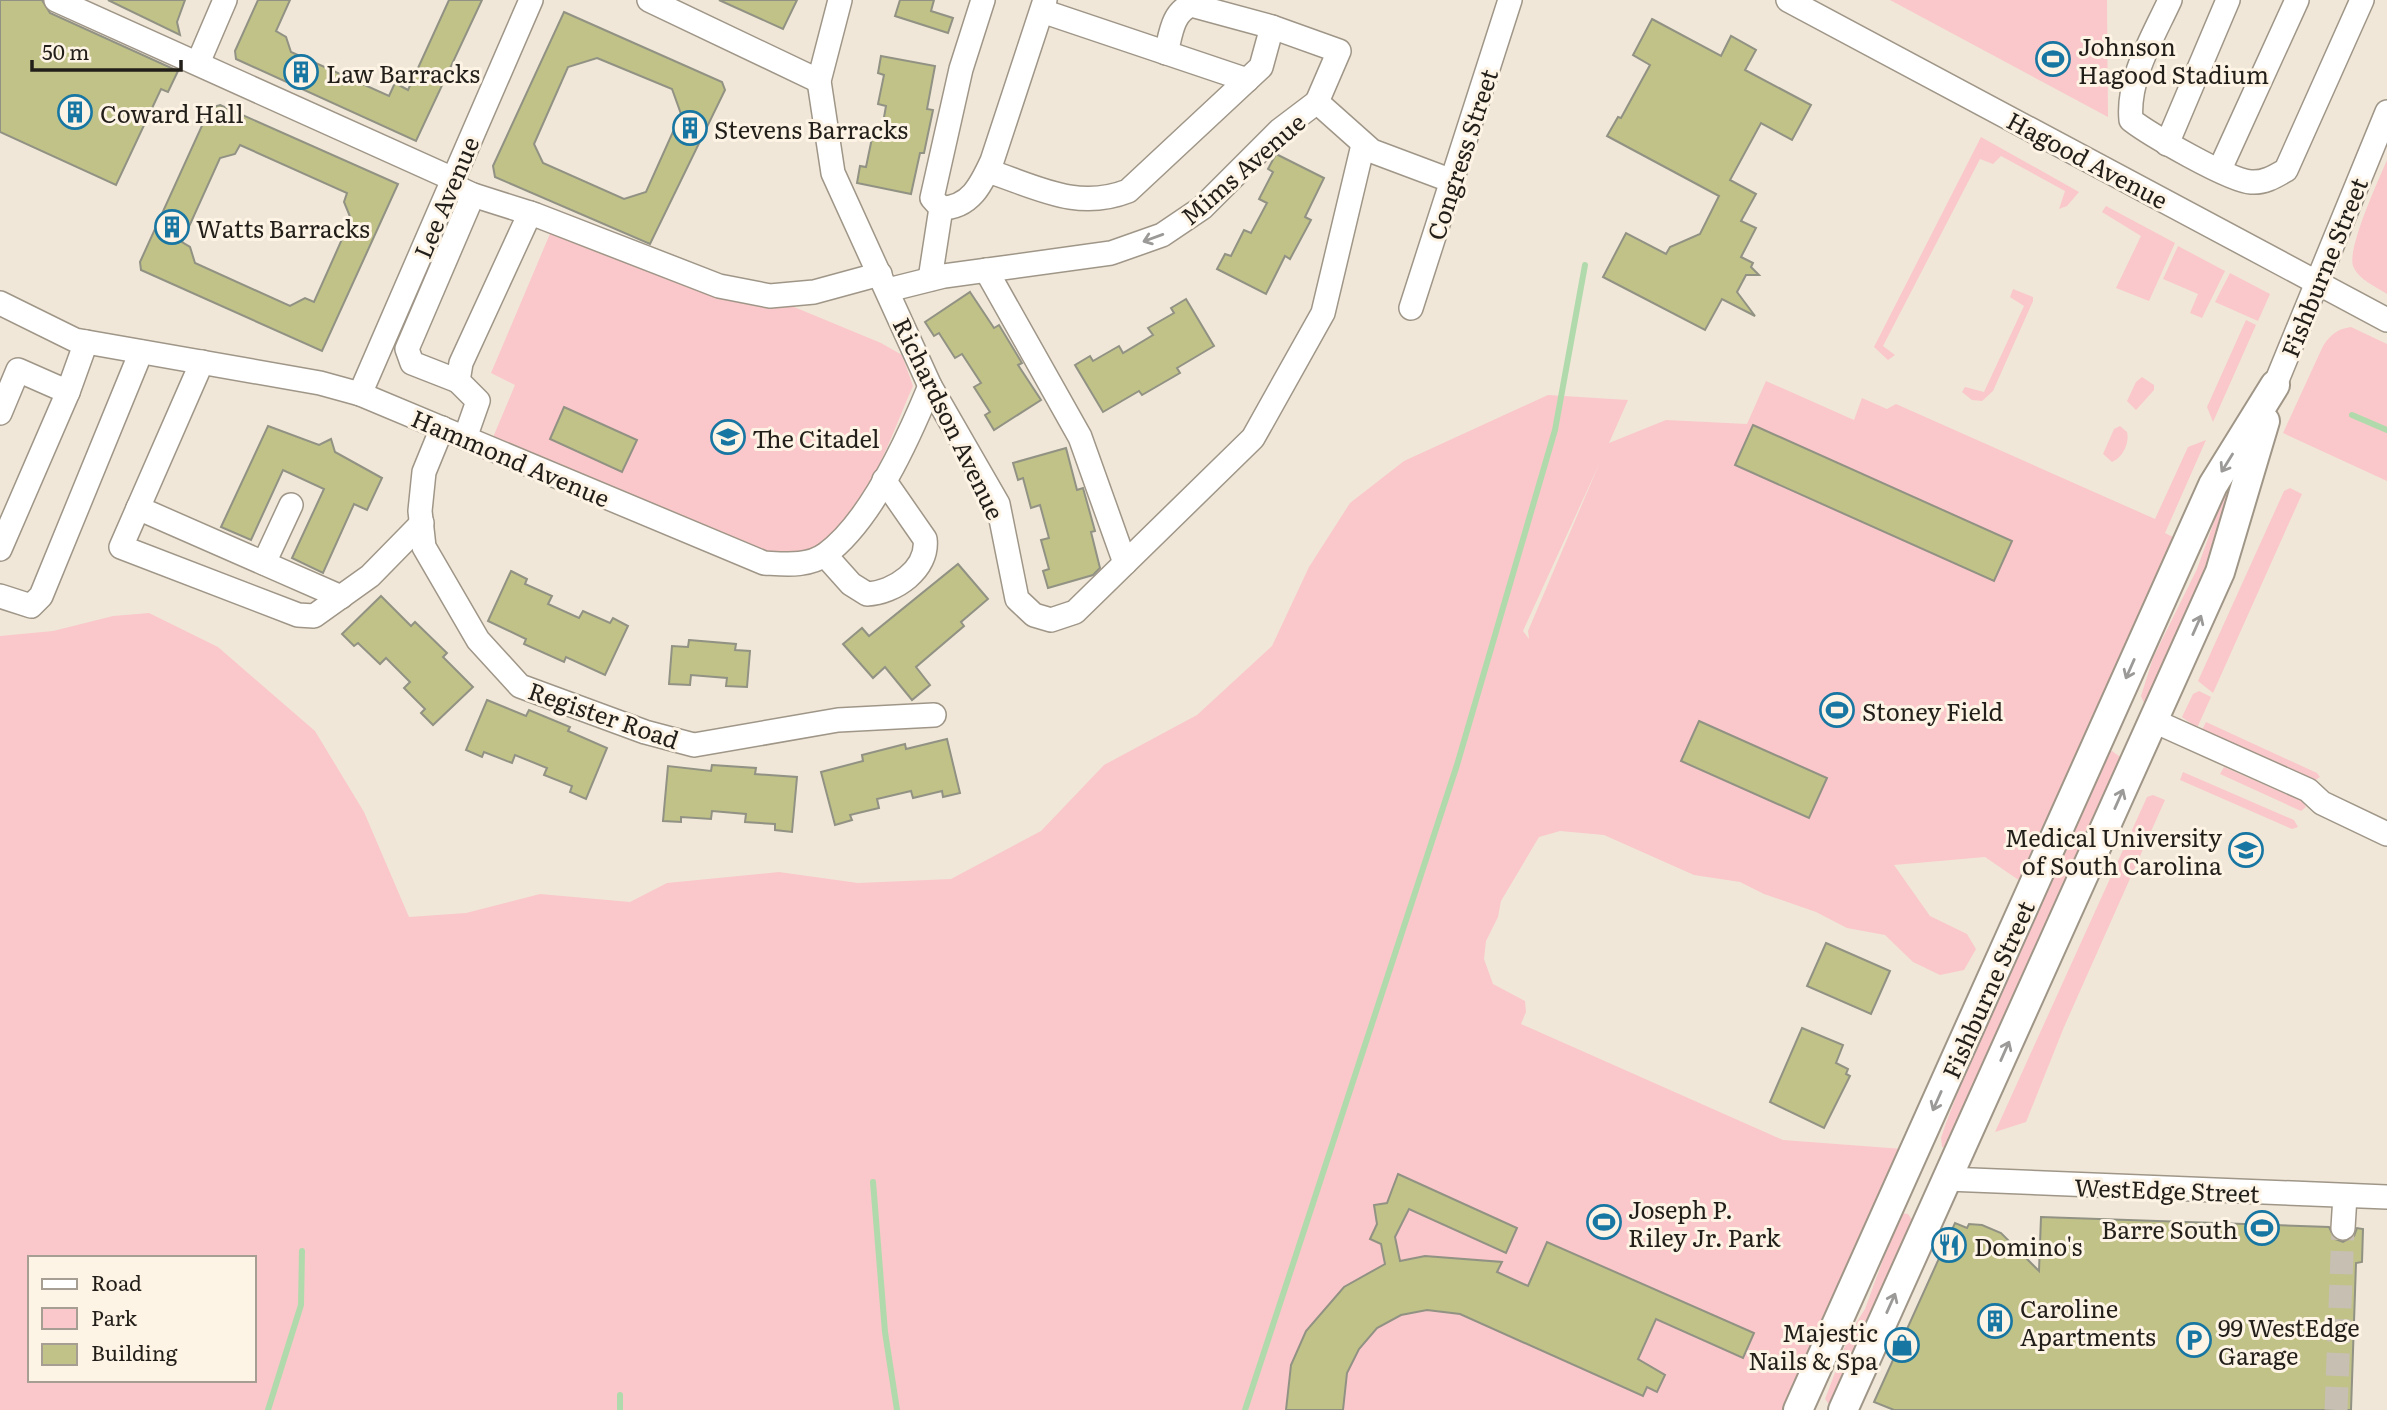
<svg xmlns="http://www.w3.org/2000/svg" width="2387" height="1410" viewBox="0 0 2387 1410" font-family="Literata,serif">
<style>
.green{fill:#fac8ca;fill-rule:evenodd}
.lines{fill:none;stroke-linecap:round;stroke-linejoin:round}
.stream{stroke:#b1daac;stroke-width:6}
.building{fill:#c0c288;stroke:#919283;stroke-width:2;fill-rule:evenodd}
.minor-tunnel{stroke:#c7bfb2;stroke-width:23;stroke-dasharray:23 11;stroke-linecap:butt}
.minor-casing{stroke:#9f9688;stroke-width:26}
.major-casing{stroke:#9f9688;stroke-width:32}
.minor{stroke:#fff;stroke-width:23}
.major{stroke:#fff;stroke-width:28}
.oneway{stroke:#9c9a98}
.labels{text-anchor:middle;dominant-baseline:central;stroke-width:6;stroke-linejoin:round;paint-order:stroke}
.poi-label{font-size:24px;fill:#221e19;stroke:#fef4e5;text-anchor:start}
.street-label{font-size:24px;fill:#221e19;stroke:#fef4e5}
</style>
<rect width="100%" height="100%" fill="#f0e7d8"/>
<g class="green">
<polygon points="1890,0 2107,0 2108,117"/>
<polygon points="1981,137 2079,192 2067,206 2059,209 2065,191 2001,156 1993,164 1980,159 1883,346 1895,355 1888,360 1874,347"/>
<path d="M2387,160v134c-12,-8 -28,-14 -34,-28 -6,-18 26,-87 34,-106z"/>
<polygon points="2106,206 2175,243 2149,301 2116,288 2141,236 2102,212"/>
<path d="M555,222l227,80 99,41 21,12 11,31c-24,53 -50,142 -109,166 -8,3 -18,3 -27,5l-286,-115 24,-57 -24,-12z"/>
<polygon points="2178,246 2225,271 2202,318 2190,313 2198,294 2163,279"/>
<polygon points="2230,273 2270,294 2258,321 2215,302"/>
<polygon points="2013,289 2033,297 2033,301 1993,391 1982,401 1972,400 1962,392 1965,387 1984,392 2024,306 2010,297"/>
<polygon points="2246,320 2256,325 2213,422 2207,407"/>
<path d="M2351,327l36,17v137l-104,-48 40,-87c7,-11 14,-17 28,-19z"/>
<polygon points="2142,377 2154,385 2154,390 2136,410 2127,401 2136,382"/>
<path d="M1766,381l88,39 8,-22 25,11 9,-5 259,115 33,-72 18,-7 -41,93 12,6 -154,344 -38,-26 -91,8 36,51 37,18 9,15 -12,21 -24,5 -27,-13 -28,-27 -38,-7 -31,-16 -52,-18 -24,-12 -46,-7 -90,-40 -44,-4 -21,6 -38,64 -3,16 -12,24 -2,18 9,25 32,17 1,11 -5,12 262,116 120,9 -116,261h-1787v-774l53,-5 60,-15 36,-3 69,34 97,84 49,81 45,105 57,-4 74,-19 90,8 37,-19 112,-11 79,11 93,-4 90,-48 63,-66 93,-50 75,-69 37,-79 41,-64 54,-42 144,-66 80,5 -19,43 57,-23 81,4zM1600,462l-72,169 1,8 -6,-8zM30,1258h224v122h-224z"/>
<path d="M2120,426l7,6c3,11 -5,26 -15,30l-9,-8 11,-25z"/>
<polygon points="2230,486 2209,568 2148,703 2144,703 2141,696 2153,658 2197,569 2225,492"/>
<polygon points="2290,488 2302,494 2213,693 2198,681 2284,491"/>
<polygon points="2199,691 2211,697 2197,728 2182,717 2193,694"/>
<polygon points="2206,722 2317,773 2320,777 2314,781 2202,730"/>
<polygon points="2112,751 2123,759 1946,1148 1942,1147 1941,1138 1946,1123 1990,1008 2107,752"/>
<polygon points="2224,767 2302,801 2306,807 2301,811 2220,774"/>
<polygon points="2183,772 2294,820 2298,827 2292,829 2180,780"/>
<polygon points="2153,795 2165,800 2064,1027 2026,1122 1995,1132 2147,797"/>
<polygon points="1900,1213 1908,1214 1913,1221 1831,1404 1828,1403 1825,1399 1850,1333 1865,1309"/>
</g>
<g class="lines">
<g class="stream">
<polyline points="2352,415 2387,430"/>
<polyline points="873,1182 885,1332 897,1410"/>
<polyline points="620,1395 620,1410"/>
<polyline points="268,1410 301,1305 302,1251"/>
<polyline points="1245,1410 1457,765 1555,430 1585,265"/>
</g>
</g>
<g class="building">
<polygon points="0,0 42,0 50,13 178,71 168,92 161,89 116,185 0,132"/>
<polygon points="108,0 185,0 177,22 180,35"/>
<polygon points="258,0 290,0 276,31 286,37 291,52 389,96 395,83 408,90 449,0 482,0 416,141 236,59 235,51"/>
<polygon points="719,0 797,0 783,29"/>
<polygon points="900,0 934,0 931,11 953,18 948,33 895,16"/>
<path d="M564,12l158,70 3,8 -75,154 -155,-67 -2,-11zM597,58l75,31 9,25 -35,78 -22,7 -81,-36 -9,-19 34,-77z"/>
<polygon points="1652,19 1721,56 1731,36 1756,50 1745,70 1811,105 1792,140 1761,123 1730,180 1756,194 1741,221 1756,228 1741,257 1753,263 1751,267 1759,275 1746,275 1737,292 1755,316 1722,299 1705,330 1603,277 1626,233 1666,254 1670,247 1700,234 1719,196 1607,136 1618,117 1621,118 1650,65 1633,55"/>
<polygon points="881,56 935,66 927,109 933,110 924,153 920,153 911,194 857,183 860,166 866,167 872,138 880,140 886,106 878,104 884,75 878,73"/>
<path d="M220,105l178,79 -76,167 -181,-81 -1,-8 70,-154zM240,145l107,48 -3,9 7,17 -37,83 -9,-4 -15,8 -95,-43 -5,-16 -8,-5 38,-84 15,-4z"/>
<polygon points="1276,154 1324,178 1305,217 1311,220 1290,259 1285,256 1266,294 1217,269 1225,254 1231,256 1244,230 1251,233 1267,203 1259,199 1273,172 1268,169"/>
<polygon points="970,292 994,328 999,325 1022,363 1018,365 1041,400 994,430 985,415 990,412 974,387 981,383 962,354 955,358 939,333 934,336 925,322"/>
<polygon points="1186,299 1214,346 1177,368 1180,373 1142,395 1139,391 1103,412 1075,365 1090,356 1093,361 1119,346 1123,353 1153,335 1148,328 1174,313 1171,308"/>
<polygon points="564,407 637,440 622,472 550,439"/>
<polygon points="1753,425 2012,541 1994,581 1735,465"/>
<polygon points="268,426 319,445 331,439 335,452 382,478 367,510 354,504 323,573 292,558 324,489 283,470 251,540 221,527"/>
<polygon points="1066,448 1077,490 1083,488 1095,531 1091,532 1100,568 1093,575 1048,588 1043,571 1049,569 1041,540 1049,538 1040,505 1031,508 1023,478 1018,480 1013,463"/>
<polygon points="958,564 988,599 961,622 964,626 916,667 930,685 912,700 885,667 873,678 843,644 862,628 869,636"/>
<polygon points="511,571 527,579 525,584 552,596 548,604 579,618 583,611 610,623 613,618 628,626 605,675 566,657 564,662 524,644 526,639 488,621"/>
<polygon points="381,596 411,626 415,622 447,653 443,657 473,687 433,725 421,713 425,709 404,688 410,682 386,658 380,664 358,643 354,646 342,634"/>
<polygon points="689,640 736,644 735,650 750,651 747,687 726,686 727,678 691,675 690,685 669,684 672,646 688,647"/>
<polygon points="487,700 526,716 529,710 570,727 568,731 607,748 586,799 570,792 572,786 544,775 547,768 515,755 512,763 484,752 482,757 466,750"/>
<polygon points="1699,721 1827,778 1809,818 1681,761"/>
<polygon points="947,739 960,793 943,797 942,791 913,798 911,791 877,799 879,808 850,815 852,820 835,825 821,772 863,761 862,755 905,744 906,749"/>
<polygon points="712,765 756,768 755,774 797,777 792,832 775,830 775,824 745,822 746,814 712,811 711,819 681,817 681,822 663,821 668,766 711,771"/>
<polygon points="1826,943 1890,971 1871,1014 1807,986"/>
<polygon points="1802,1028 1843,1045 1836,1063 1848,1069 1846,1074 1850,1076 1824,1128 1770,1102"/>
<polygon points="1398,1174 1517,1228 1506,1253 1409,1209 1395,1237 1400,1261 1425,1256 1502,1262 1497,1272 1528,1286 1547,1242 1754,1333 1743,1358 1656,1319 1638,1359 1665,1375 1657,1392 1647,1387 1643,1396 1460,1314 1427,1310 1401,1315 1377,1328 1359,1349 1347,1373 1343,1410 1286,1410 1291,1365 1306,1331 1344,1287 1385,1264 1381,1244 1370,1239 1377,1224 1374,1205 1387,1203"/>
<polygon points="2041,1217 2329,1227 2335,1239 2343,1242 2354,1236 2357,1228 2363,1229 2362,1262 2356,1263 2351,1410 1894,1410 1874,1402 1955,1223 1967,1228 1969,1224 1982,1225 2001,1233 2039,1271"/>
</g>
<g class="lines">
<polyline class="minor-tunnel" points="2336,1410 2343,1228"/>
<g class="minor-casing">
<g id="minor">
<polyline points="56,0 453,179 460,189 473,195 536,215 719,286 770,296 814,292 880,274"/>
<polyline points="649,0 819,81"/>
<polyline points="840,0 819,81 833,173 930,386 998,504 1017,599 1034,615 1051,620 1075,612 1253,438 1323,313 1363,145"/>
<polyline points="1788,0 2387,320"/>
<path d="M2170,0c-17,37 -43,79 -39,120 18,14 99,61 120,62 13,1 23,-5 35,-12l76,-170"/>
<polyline points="1042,11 1247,80"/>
<path d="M1166,53c5,-19 6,-40 25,-48l81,22 67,24 -22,51"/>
<polyline points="198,63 225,0"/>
<polyline points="1317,102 1372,151 1452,181"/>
<polyline points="2167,144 2228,0"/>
<polyline points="2220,169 2297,0"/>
<path d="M988,171c49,16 89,40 140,20l133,-124 11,-40"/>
<path d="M941,208c29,0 40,-23 51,-47l53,-161"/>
<polyline points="986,270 1080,437 1125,563"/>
<polyline points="930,279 941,208 932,198 961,69 983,0"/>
<polyline points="888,290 944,276 1111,253 1162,235 1202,208 1280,130 1317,102"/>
<path d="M0,303l75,37 245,43 40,11 404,169c21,1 44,4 62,-9 46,-34 83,-117 104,-168"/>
<polyline points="1411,308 1510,0"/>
<polyline points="202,362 121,547 298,615 314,616 370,576 422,523"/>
<polyline points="458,381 412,363 407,349 473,195"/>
<polyline points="2275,385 2387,112"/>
<polyline points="360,394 531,0"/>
<polyline points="0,413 18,370 68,392 86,342"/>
<polyline points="442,428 424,472 420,511 424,547 478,640 520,686 645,732 694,745 838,720 934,715"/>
<polyline points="465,438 478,401 458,381 461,363 530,213"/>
<polyline points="138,508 341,597"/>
<polyline points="0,549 68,392"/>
<path d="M825,555l26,29 16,10c27,-1 62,-25 58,-55l-41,-59"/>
<polyline points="264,563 291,505"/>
<polyline points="0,596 31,606 41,596 141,352"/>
<polyline points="2154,721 2308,790 2322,803 2387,834"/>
<polyline points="1947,1179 2387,1197"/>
<polyline points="2343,1228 2345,1196"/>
</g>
</g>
<g class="major-casing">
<g id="major">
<polyline points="1798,1410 2213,485 2275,385"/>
<polyline points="1843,1410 2220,572 2265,421"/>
</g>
</g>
<use href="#minor" class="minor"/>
<use href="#major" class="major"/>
</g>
<defs><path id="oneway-shaft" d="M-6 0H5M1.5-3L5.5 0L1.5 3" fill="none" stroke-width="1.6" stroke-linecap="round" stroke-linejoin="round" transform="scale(1.75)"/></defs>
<g class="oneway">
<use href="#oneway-shaft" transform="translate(1153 238) rotate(160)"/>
<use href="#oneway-shaft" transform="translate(2227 463) rotate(122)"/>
<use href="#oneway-shaft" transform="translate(2197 625) rotate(-66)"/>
<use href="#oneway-shaft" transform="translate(2130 669) rotate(114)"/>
<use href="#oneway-shaft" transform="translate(2119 799) rotate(-66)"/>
<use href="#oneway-shaft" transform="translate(2005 1051) rotate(-66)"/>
<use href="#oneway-shaft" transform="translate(1937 1101) rotate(114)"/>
<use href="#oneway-shaft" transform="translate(1891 1303) rotate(-66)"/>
</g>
<defs>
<g id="stadium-ring" transform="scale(1.75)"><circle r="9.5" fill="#fef4e5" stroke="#1876a3" stroke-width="1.5"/><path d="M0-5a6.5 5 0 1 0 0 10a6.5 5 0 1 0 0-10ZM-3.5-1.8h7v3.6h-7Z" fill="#1876a3"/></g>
<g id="building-ring" transform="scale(1.75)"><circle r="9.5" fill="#fef4e5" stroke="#1876a3" stroke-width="1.5"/><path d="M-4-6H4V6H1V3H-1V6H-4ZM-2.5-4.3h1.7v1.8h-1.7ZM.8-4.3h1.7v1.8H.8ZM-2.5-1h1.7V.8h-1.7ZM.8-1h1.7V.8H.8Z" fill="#1876a3"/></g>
<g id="university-ring" transform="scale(1.75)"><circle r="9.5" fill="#fef4e5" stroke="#1876a3" stroke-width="1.5"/><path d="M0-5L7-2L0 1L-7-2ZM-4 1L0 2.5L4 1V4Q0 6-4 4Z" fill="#1876a3"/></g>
<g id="restaurant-ring" transform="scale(1.75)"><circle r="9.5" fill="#fef4e5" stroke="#1876a3" stroke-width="1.5"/><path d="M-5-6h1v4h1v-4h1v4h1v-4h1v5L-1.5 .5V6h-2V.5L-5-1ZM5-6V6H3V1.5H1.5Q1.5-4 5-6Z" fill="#1876a3"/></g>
<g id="parking-ring" transform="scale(1.75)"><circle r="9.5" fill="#fef4e5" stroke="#1876a3" stroke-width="1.5"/><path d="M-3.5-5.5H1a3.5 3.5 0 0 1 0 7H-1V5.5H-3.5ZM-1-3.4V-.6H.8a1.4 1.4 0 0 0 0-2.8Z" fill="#1876a3"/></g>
<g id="shop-ring" transform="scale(1.75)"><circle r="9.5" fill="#fef4e5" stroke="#1876a3" stroke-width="1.5"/><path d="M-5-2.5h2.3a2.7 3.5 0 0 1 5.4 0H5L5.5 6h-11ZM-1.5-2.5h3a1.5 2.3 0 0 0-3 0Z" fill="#1876a3"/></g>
</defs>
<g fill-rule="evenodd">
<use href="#stadium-ring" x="2053" y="59"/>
<use href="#building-ring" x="301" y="72"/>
<use href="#building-ring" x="75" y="112"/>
<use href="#building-ring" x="690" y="128"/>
<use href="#building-ring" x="172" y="227"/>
<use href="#university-ring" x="728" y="437"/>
<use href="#stadium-ring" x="1837" y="710"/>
<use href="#university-ring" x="2246" y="850"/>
<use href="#stadium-ring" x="1604" y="1222"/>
<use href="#stadium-ring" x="2262" y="1228"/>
<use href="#restaurant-ring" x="1949" y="1245"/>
<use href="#building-ring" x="1995" y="1321"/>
<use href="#parking-ring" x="2194" y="1340"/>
<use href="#shop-ring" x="1902" y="1345"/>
</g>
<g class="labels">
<g class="poi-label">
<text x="2078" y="45">Johnson<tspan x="2078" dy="28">Hagood Stadium</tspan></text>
<text x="326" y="72">Law Barracks</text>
<text x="100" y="112">Coward Hall</text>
<text x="714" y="128">Stevens Barracks</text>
<text x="196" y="227">Watts Barracks</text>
<text x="752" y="437">The Citadel</text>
<text x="1862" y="710">Stoney Field</text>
<text x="2222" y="836" text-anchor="end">Medical University<tspan x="2222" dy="28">of South Carolina</tspan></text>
<text x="1628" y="1208">Joseph P.<tspan x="1628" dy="28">Riley Jr. Park</tspan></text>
<text x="2238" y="1228" text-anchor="end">Barre South</text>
<text x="1974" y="1245">Domino's</text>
<text x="2020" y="1307">Caroline<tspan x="2020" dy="28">Apartments</tspan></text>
<text x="2218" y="1326">99 WestEdge<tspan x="2218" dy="28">Garage</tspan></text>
<text x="1878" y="1331" text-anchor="end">Majestic<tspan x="1878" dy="28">Nails &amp; Spa</tspan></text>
</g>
<g class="street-label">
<text transform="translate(1461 154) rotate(-72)">Congress Street</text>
<text transform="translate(2088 159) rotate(28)">Hagood Avenue</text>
<text transform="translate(1242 168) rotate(-41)">Mims Avenue</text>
<text transform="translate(445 197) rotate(-67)">Lee Avenue</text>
<text transform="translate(2323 267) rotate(-68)">Fishburne Street</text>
<text transform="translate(950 418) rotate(64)">Richardson Avenue</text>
<text transform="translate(511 457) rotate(23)">Hammond Avenue</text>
<text transform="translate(604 714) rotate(19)">Register Road</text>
<text transform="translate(1987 989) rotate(-66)">Fishburne Street</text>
<text transform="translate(2167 1189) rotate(2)">WestEdge Street</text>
</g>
</g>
<rect x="28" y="1256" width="228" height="126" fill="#fef4e5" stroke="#a69e93" stroke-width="2"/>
<rect x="42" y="1279" width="35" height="10" fill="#ffffff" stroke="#a69e93" stroke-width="2"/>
<text x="91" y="1291" font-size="21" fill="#221e19">Road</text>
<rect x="42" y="1308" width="35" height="21" fill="#fac8ca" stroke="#a69e93" stroke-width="2"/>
<text x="91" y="1326" font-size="21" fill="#221e19">Park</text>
<rect x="42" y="1344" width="35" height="21" fill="#c0c288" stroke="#a69e93" stroke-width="2"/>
<text x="91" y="1361" font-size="21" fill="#221e19">Building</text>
<path d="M32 60v10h149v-10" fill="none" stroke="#221e19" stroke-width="3.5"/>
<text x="42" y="60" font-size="21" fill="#221e19" stroke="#fef4e5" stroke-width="5" paint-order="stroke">50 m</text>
</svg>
